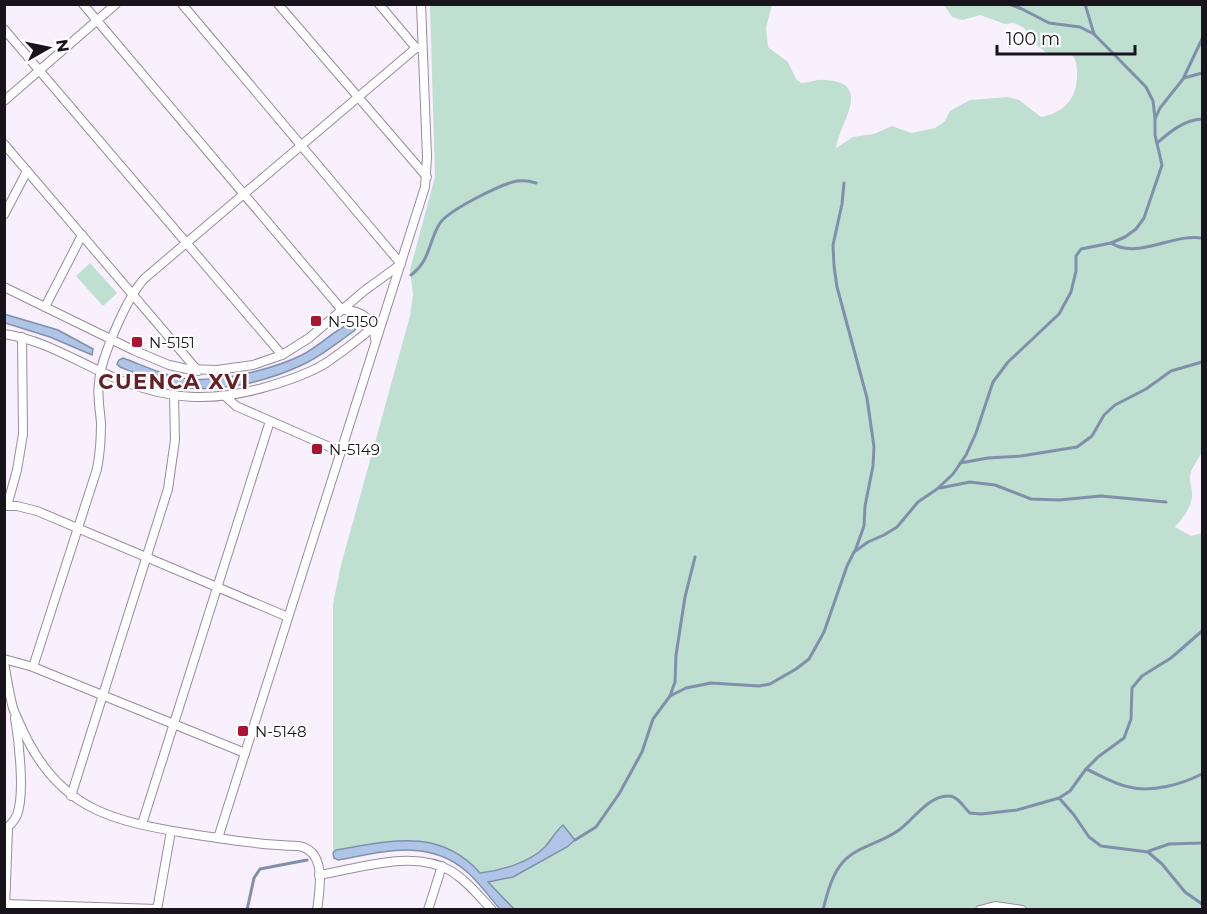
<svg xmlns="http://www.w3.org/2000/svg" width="1207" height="914" viewBox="0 0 1207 914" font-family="Montserrat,sans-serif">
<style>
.green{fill:#bfdfd0}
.water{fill:#aec5e7;stroke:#8190aa;stroke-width:1.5}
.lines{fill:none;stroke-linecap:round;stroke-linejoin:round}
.stream{stroke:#8190aa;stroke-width:3}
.street-casing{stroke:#988ba0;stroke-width:10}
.street{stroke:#fff;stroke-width:8}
.poi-dot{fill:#aa1431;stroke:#fff;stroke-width:2}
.labels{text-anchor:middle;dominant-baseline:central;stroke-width:4.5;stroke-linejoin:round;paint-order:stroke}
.poi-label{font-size:15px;fill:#19141c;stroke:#fff;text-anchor:start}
.district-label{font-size:21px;font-weight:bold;letter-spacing:1.5px;fill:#651f25;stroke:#fff}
</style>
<rect width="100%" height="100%" fill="#f9f0fe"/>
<g class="green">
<path d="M430,5h342l-6,23 2,19 20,15 8,17 5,4c9,0 15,-4 23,-3 51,2 15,43 12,68l17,-11 21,-3 18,-8 19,7 24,-5 10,-7 5,-10 20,-11 38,-3 11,3 22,17c24,-5 37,-19 36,-45 0,-7 -1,-13 -6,-18h-23l-9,-7 -16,-20 -9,-4 -9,1 -25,-9 -18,5 -10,-3 -8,-12h258v446c-3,9 -12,17 -12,27 0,6 3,13 2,19 -2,12 -9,21 -17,30l16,9 11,-3v376h-688l-27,-27 26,-5 54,-30 -4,-21c-8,6 -11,14 -18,21 -15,15 -44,24 -65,26 -41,-46 -90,-32 -143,-23l-4,3v-249l8,-39 69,-249 3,-22 -3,-24 25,-93z"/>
<polygon points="90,263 117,293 103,306 76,276"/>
</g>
<g class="water">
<polygon points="4,314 58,330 93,349 92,355 50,337 5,323"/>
<path d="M353,322l4,5 -3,4c-16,11 -32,25 -50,33 -35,17 -84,29 -122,23 -22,-3 -42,-12 -62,-20l-3,-3 2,-4 4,-2c19,7 38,16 57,20 35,6 91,-8 122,-23 18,-9 33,-26 51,-33z"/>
<path d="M563,825l12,15 -8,7 -54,30 -25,5 26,27h-14c-11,-12 -21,-27 -34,-38 -38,-33 -84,-19 -128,-11l-4,-2 -1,-5 3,-3c54,-9 103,-23 144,23 21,-2 50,-11 65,-26 6,-7 10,-15 18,-22z"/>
</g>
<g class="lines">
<g class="stream">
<polyline points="1009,4 1022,9 1049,23 1080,27 1094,34 1146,87 1153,101 1155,118"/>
<polyline points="1085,4 1094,34"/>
<polyline points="1184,78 1202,73"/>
<path d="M1157,143c14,-12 27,-23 45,-24"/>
<polyline points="844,183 842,204 833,245 834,266 837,287 867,398 874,447 873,466 865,506 864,526 855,551"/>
<path d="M1111,243c27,17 62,-10 91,-5"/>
<path d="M411,275c20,-15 17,-33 29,-52 9,-13 61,-39 77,-42 7,-1 13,0 19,2"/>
<polyline points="960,463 988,458 1021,456 1077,447 1092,436 1104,415 1115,405 1146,389 1171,371 1202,362"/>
<polyline points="940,488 970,482 995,485 1031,499 1059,500 1101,496 1166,502"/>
<polyline points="670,696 686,688 711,683 759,686 770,684 796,669 809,659 824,632 847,566 854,552 868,542 884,535 897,527 918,502 937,489 953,474 966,455 976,433 993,382 1008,362 1059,314 1071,292 1076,271 1076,256 1081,249 1111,243 1125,237 1136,229 1144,218 1162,165 1155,135 1155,119 1160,108 1183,79 1202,39"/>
<path d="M1086,769c14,6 28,15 43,18 23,6 53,-3 73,-13"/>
<polyline points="1060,799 1074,815 1089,837 1101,846 1148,852 1162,864 1185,892 1202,904"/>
<polyline points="575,840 596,827 619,794 642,752 653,719 670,696 675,682 676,655 685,597 695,557"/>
<polyline points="1149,851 1169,844 1202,843"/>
<polyline points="247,910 254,878 260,869 307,860"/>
<path d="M823,910c4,-16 9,-36 20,-48 14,-16 39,-19 56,-32 15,-11 30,-35 50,-34 9,0 15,12 21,17l11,1 36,-4 42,-12 11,-7 16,-22 12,-12 26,-19 7,-19 1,-31 10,-12 29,-18 31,-27"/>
</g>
<g class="street-casing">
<g id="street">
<path d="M83,4l259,306c20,0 31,8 33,29"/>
<polyline points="278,4 427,177"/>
<polyline points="379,4 416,48 420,48"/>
<polyline points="4,29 282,355"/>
<polyline points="4,101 116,4"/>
<polyline points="4,144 198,371"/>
<polyline points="4,215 27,171"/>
<polyline points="4,287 133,350 169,365 187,369 217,370 253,365 282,355 309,338 364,291 401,264 182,4"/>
<polyline points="45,307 82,235"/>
<path d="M4,334c41,6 73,28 111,44 53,22 96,25 151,9 21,-6 42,-13 60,-24 16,-11 32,-23 47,-36"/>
<polyline points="225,396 236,406 341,452"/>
<polyline points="4,506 17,506 37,511 288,617"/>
<polyline points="7,506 17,470 23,434 22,337"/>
<polyline points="4,659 33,667 245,753"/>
<path d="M4,663c3,15 5,31 9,45 4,11 10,23 15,33 36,69 86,80 157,92 38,6 75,12 113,13 29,4 22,43 19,64"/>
<path d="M33,667l64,-198c3,-15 4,-30 4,-46 -1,-13 -4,-27 -2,-41 2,-25 29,-87 46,-104l271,-230"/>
<polyline points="71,796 168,489 175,440 174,395"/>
<polyline points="142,824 270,421"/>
<path d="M4,830c6,-4 10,-9 13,-15 8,-21 2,-74 -2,-97"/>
<polyline points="218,838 425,187 427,157 421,4"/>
<path d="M319,875c41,-7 95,-26 132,-4 16,10 28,25 41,39"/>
<polyline points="5,904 157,909"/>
<polyline points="5,910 8,828"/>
<polyline points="157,910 171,831"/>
<polyline points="428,910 442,866"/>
<polyline points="980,910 995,906 1022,910"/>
</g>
</g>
<use href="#street" class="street"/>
</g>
<g class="poi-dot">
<rect x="310" y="315" width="12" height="12" rx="3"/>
<rect x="131" y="336" width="12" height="12" rx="3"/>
<rect x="311" y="443" width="12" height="12" rx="3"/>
<rect x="237" y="725" width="12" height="12" rx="3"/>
</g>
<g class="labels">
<g class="poi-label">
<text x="328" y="321">N-5150</text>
<text x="149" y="342">N-5151</text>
<text x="329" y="449">N-5149</text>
<text x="255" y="731">N-5148</text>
</g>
<g class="district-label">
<text x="174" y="381">CUENCA XVI</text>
</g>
</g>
<rect width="1207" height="914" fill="none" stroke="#19141c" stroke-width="12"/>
<g transform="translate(48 48) rotate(81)" stroke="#ffffff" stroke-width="4.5" paint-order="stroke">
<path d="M0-4.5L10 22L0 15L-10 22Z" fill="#19141c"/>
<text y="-9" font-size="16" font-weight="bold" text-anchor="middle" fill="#19141c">N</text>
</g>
<path d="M997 45v9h138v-9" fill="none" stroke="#19141c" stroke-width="3"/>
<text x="1006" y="45" font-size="18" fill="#19141c" stroke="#ffffff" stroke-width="4.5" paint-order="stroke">100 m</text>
</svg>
